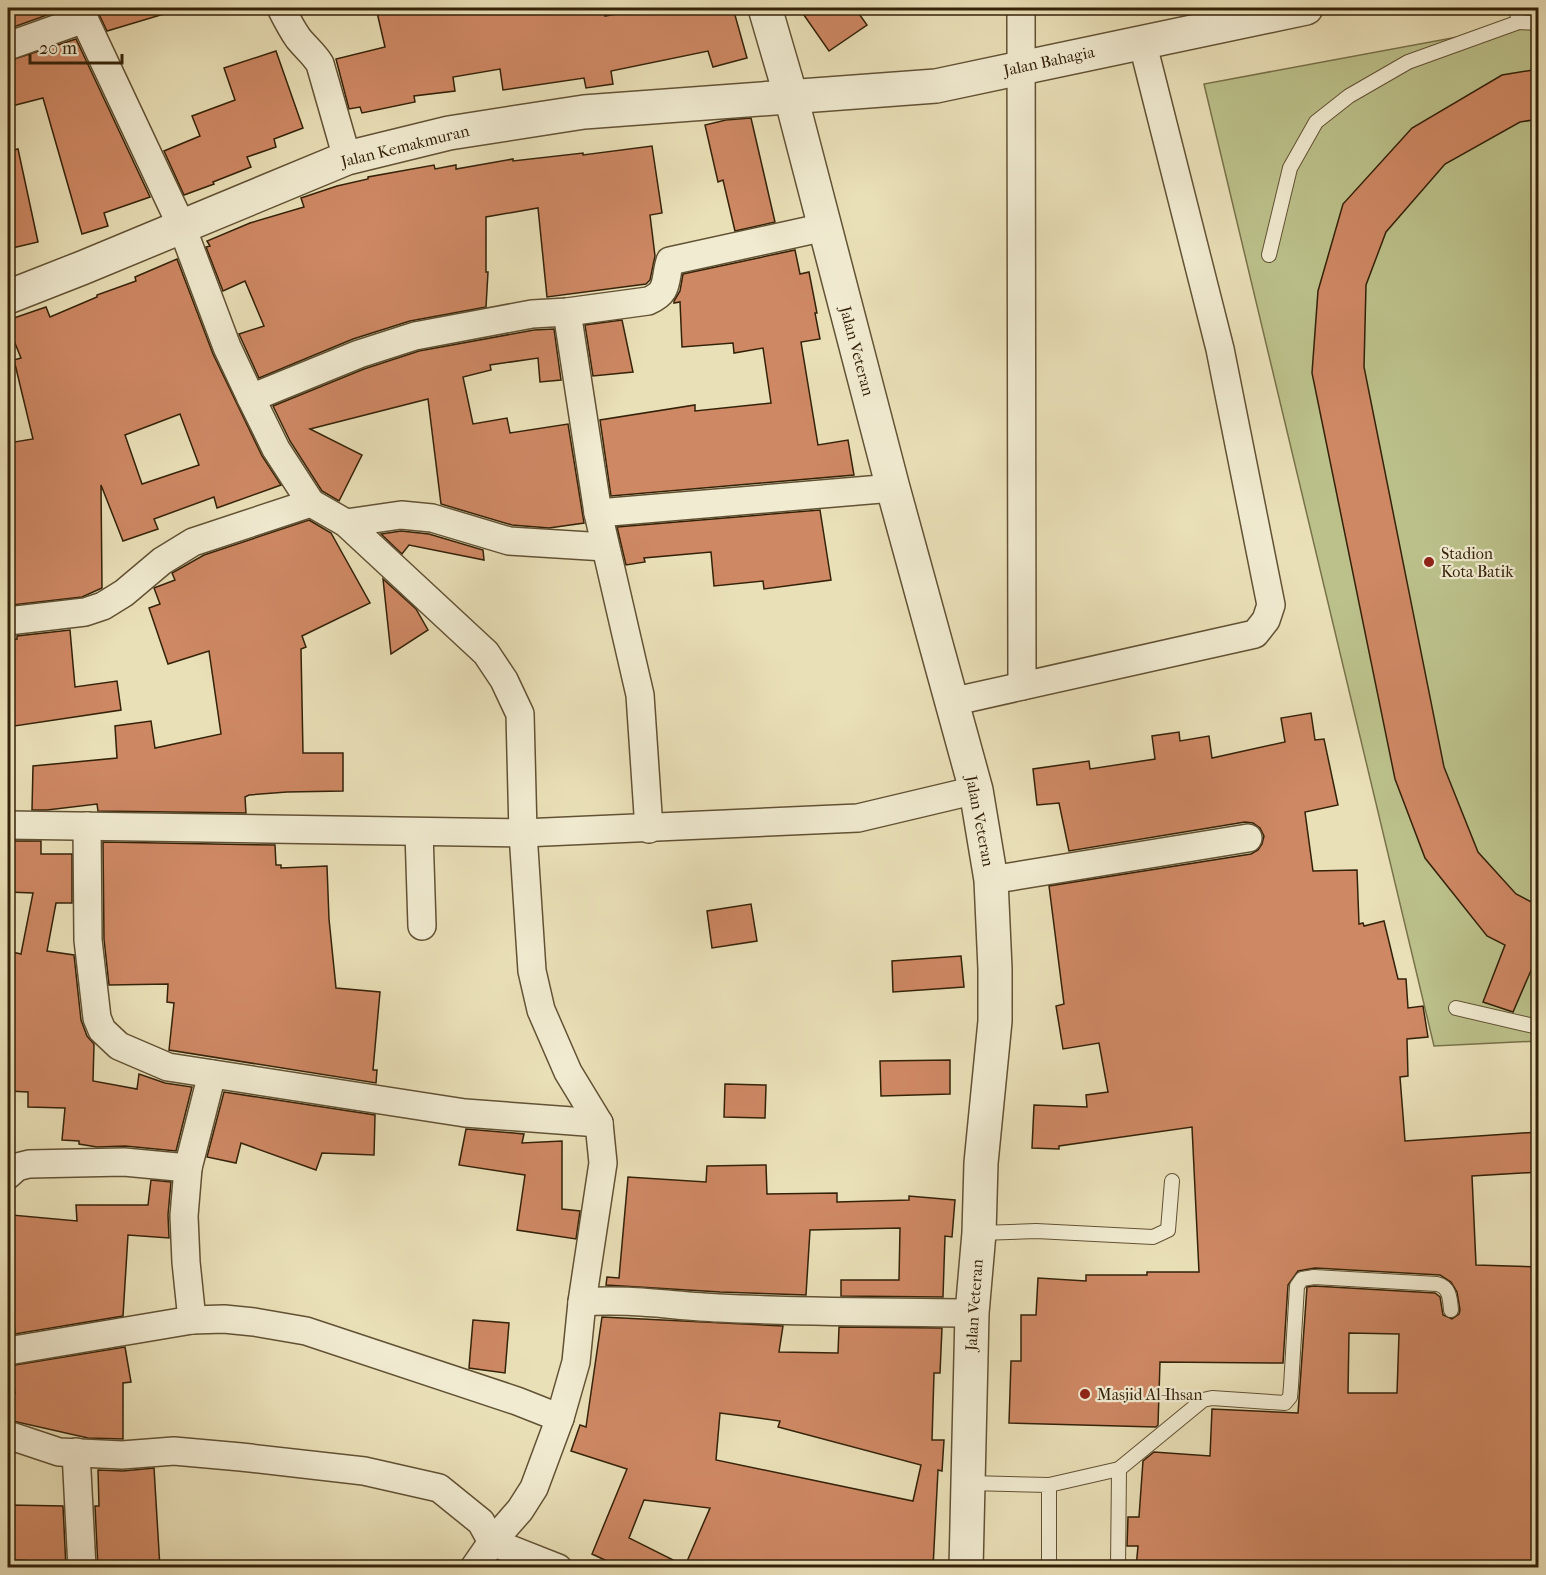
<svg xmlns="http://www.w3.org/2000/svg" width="1546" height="1575" viewBox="0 0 1546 1575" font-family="'IM FELL French Canon',serif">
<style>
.green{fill:#bcc18b;stroke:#78724a;stroke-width:1.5}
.building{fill:#ce8864;stroke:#342208;stroke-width:1.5;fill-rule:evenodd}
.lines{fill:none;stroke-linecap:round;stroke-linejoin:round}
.service-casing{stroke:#625234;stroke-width:16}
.minor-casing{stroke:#625234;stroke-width:30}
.tertiary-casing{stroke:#625234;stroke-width:36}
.service{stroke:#f1ebd1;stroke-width:14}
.minor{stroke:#f1ebd1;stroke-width:27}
.tertiary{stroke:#f1ebd1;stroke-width:33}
.poi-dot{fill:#8f2418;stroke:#f1ebd1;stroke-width:2}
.labels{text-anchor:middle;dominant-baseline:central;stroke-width:4.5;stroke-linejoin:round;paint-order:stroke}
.street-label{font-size:16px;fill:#342208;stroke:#f1ebd1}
.poi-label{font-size:16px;fill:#342208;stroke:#f1ebd1;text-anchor:start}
</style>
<rect width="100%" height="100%" fill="#eae0b8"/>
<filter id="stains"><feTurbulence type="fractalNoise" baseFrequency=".00333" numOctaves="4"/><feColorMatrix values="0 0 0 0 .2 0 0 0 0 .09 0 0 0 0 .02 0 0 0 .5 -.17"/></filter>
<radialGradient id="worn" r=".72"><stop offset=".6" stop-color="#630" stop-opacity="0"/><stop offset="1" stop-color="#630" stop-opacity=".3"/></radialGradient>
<polygon class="green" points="1538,22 1538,1041 1434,1046 1204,84"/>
<g class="building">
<polygon points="8,8 63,8 64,9 8,29"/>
<polygon points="96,8 163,8 164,14 107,31"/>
<polygon points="376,8 486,8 487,14 531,8 604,8 605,16 646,8 733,8 747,58 713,67 708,51 611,71 613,84 586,88 584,78 503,90 500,69 453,77 455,91 414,96 415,102 362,113 360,107 349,109 336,59 385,47"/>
<polygon points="799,8 855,8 867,25 829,51"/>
<polygon points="76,39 150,197 104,213 108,226 82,234 43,98 8,107 8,61"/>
<polygon points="276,51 303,128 274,139 276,147 247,157 251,167 213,182 214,184 184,195 164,151 200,136 192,116 235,100 224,68"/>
<polygon points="1539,69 1539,119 1520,122 1445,164 1386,232 1366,285 1364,367 1444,767 1478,852 1516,894 1539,906 1539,952 1513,1012 1483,1002 1505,945 1487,936 1425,858 1395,779 1312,373 1318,291 1343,204 1412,128 1502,75"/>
<polygon points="751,118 775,222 735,231 723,180 718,182 705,125 726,120"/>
<polygon points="652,146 662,213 650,215 655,256 650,280 646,284 547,297 538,208 486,217 486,272 488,272 486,307 410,321 353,339 259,378 239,334 264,326 245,281 223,291 206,247 210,246 207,241 250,223 304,207 301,198 337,186 368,179 368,177 434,165 435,169 456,165 456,169 513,159 513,161 583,153 583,155"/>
<polygon points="18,149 38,242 8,249 8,151"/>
<polygon points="795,250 800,274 809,272 817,313 815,313 820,339 801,342 818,445 848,440 854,475 611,496 600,420 695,405 695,411 771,403 763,348 734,353 733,343 682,347 680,302 674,303 674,301 680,291 683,274"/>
<path d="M177,259l36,95 49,102 19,29 -64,23 -3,-11 -60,22 4,10 -35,12 -22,-56 1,103 -20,9 -70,8 -4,-28v-105l5,-1 -5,-28 25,-4 -19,-79 7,-2 -13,-32v-6l38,-13 4,10 47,-20v-2l39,-14 -1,-4zM180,414l19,51 -57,19 -17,-49z"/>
<polygon points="622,320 633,372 593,376 585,325"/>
<polygon points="554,329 561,380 540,382 538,358 490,365 491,370 463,377 473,424 507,418 510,433 568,424 584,523 549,528 512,525 441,504 428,399 310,429 362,455 339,501 322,491 290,441 273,406 364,369 419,351 534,330"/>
<polygon points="820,510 831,580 764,589 763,581 714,586 711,552 644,558 645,562 626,565 617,527"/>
<polygon points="309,520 331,533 370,603 302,636 306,647 301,649 303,753 343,753 343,791 287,792 249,795 245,797 246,813 98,811 97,804 47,810 32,810 33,766 117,758 115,726 151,721 155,748 221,734 209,651 168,664 149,608 160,604 154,588 175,580 172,573 204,555"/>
<polygon points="401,531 429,534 483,550 484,560 409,545 402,554 381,534"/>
<polygon points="383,579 416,609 428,630 391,654"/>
<polygon points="70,630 75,687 117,681 121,710 8,727 8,640 17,639 17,636"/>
<path d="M1311,713l4,27 9,-1 14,66 -33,7 8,59 44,-1 2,54 4,-1 1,3 20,-5 14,58h8l2,29 15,-2 5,31 -21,2 1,37 -8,1 5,64 134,-9v40l-67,4 4,89 63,2v301h-403l2,-22h-11l1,-29h11l4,-56 11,-9 56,4 2,-47 86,4 9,-126 7,-1 121,7 5,4 3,18 9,4 7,-5 1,-4 -3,-18 -6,-10 -11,-7 -125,-7 -17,3 -10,14 -5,78 -123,-1 -2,63 -2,2 -147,-4 2,-62h10v-46h15l2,-37 48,3v-6h61v-3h52l-7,-145 -133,19v3l-27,-1 2,-43 53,2 -1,-12 22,-3 -9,-49 -36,6 -7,-43 8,-2 -15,-118 202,-32 7,-4 4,-6 2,-8 -4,-8 -7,-5 -8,-1 -176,29 -10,-48 -22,2 -4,-36 56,-8 1,8 65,-10 -3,-23 27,-4 1,9 29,-5 3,22 73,-16 -4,-24zM1349,1333l50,1 -2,59h-49z"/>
<polygon points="8,841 41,841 41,854 72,854 72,903 56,903 47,951 74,955 81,1020 87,1036 94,1044 93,1081 137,1089 139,1074 165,1083 192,1087 176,1151 125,1146 97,1147 79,1144 79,1141 62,1140 65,1108 28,1107 28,1092 8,1091 8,951 21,954 33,893 8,892"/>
<polygon points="103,842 275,845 276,865 281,865 281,868 327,866 329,919 336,988 380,992 373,1070 377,1070 376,1083 169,1050 174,1003 167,1002 168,984 109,985 104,939"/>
<polygon points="751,904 757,941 712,948 707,911"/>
<polygon points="961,956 964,987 893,992 892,961"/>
<polygon points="950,1060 950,1094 881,1096 880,1061"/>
<polygon points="725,1084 766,1085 765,1118 724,1117"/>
<polygon points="224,1092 375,1115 374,1155 322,1153 316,1170 241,1143 236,1163 207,1157"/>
<polygon points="466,1129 524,1134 522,1143 562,1141 562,1209 580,1211 576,1239 517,1230 525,1175 459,1165"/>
<polygon points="766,1165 767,1194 837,1193 837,1202 909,1200 909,1196 955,1200 952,1237 945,1236 943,1297 841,1296 841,1280 899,1280 900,1228 810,1230 806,1295 720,1292 606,1285 607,1277 619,1278 628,1177 706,1182 707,1166"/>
<polygon points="151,1180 171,1182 168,1215 169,1238 128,1235 123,1316 15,1334 8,1251 12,1215 77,1221 76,1205 148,1205"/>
<path d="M602,1317l181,9 -4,26 59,1 1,-26 103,1 -2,45h-6l-2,67h12l-2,31 -4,-1 -5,98h-311l-30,-14 35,-85 -56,-18 9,-26 6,2zM720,1413l60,8 -2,6 143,38 -8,36 -197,-41zM644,1500l66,8 -25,58 -56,-28z"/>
<polygon points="473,1320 509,1323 505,1373 469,1368"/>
<polygon points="125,1347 131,1382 123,1383 123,1439 88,1438 8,1420 8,1391 15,1393 9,1366"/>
<polygon points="154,1468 160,1568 98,1568 95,1506 99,1506 98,1470 123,1471"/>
<polygon points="9,1505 63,1506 66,1568 36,1568 37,1561 8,1560"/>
</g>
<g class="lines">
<g class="service-casing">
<g id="service">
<polyline points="1516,8 1519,22 1538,23"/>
<polyline points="1269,255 1290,168 1316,122 1349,96 1408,62 1519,22"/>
<polyline points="1456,1008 1538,1027"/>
<polyline points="979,1233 1036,1231 1153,1237 1168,1230 1172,1181"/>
<polyline points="969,1483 1049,1485 1049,1568"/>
<path d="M1049,1485l70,-16 84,-69 9,-2 73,5 5,-6 1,-11 6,-100 5,-7 12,-2 123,7c13,3 13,15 14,26"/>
<polyline points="1118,1568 1119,1469"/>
</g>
</g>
<g class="minor-casing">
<g id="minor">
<polyline points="79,8 182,227 227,347 251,398 276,449 311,503"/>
<path d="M281,8c5,10 10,20 17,30 7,9 16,16 22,26l27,94"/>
<polyline points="1021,8 1022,686"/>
<polyline points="8,46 84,19"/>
<polyline points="567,312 598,513 640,695 649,829"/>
<path d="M251,398l108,-44 56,-18 117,-22 35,-2 81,-11c22,-9 16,-21 22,-40l155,-34"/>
<polyline points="598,513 893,488"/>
<polyline points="346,523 401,515 432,518 509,541 605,547"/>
<polyline points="8,621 85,612 103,606 124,593 162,561 193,542 311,503 346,523 486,653 504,680 520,714 523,833 532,971 541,1010 568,1072 599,1123 603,1163 582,1302 576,1362 560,1418 534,1488 520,1510 492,1542 474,1568"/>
<polyline points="951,702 1255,634 1266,620 1271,605 1220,349 1142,41"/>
<polyline points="8,825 523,833 858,818 976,790"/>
<polyline points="87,826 88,940 97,1018 102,1030 119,1046 168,1067 465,1113 599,1123"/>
<polyline points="419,832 422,926"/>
<polyline points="991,880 1248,838"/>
<polyline points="188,1168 184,1216 186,1262 192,1320"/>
<polyline points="8,1175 17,1167 29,1164 124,1162 188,1168 212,1074"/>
<path d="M582,1302c45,-4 92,4 137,6 84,4 169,4 253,5"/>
<polyline points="8,1351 192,1320 224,1319 254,1322 306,1331 517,1401 560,1418"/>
<polyline points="8,1435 59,1452 122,1455 174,1451 241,1457 364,1471 439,1488 481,1522 492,1542 558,1568"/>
<polyline points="76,1452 82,1568"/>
</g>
</g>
<g class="tertiary-casing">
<g id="tertiary">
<polyline points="765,8 791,97 893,488 976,790 991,880 995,969 995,1021 981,1163 979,1233 972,1313 966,1568"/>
<polyline points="8,297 82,268 347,158 449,133 584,112 936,86 1306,8"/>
</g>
</g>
<use href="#service" class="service"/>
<use href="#minor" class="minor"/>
<use href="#tertiary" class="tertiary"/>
</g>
<g class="poi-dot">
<circle cx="1429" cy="562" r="6"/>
<circle cx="1085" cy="1394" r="6"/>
</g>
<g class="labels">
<g class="street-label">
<text transform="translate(1049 61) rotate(-12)">Jalan Bahagia</text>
<text transform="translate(405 146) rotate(-14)">Jalan Kemakmuran</text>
<text transform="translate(857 351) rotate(75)">Jalan Veteran</text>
<text transform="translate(980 821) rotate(79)">Jalan Veteran</text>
<text transform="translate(974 1305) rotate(-86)">Jalan Veteran</text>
</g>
<g class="poi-label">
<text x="1441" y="553">Stadion<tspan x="1441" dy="18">Kota Batik</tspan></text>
<text x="1097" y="1394">Masjid Al-Ihsan</text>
</g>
</g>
<rect width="1546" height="1575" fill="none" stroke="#eae0b8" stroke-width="30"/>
<rect x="9" y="9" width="1528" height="1557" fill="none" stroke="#342208" stroke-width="3"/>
<rect x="15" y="15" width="1516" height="1545" fill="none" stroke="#342208" stroke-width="1.5"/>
<path d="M30 54v9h92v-9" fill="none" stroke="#342208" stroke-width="3"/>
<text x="39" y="54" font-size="18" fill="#342208" stroke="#f1ebd1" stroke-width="4.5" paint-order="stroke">20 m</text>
<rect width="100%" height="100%" filter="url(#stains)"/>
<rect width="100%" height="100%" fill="url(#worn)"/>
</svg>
